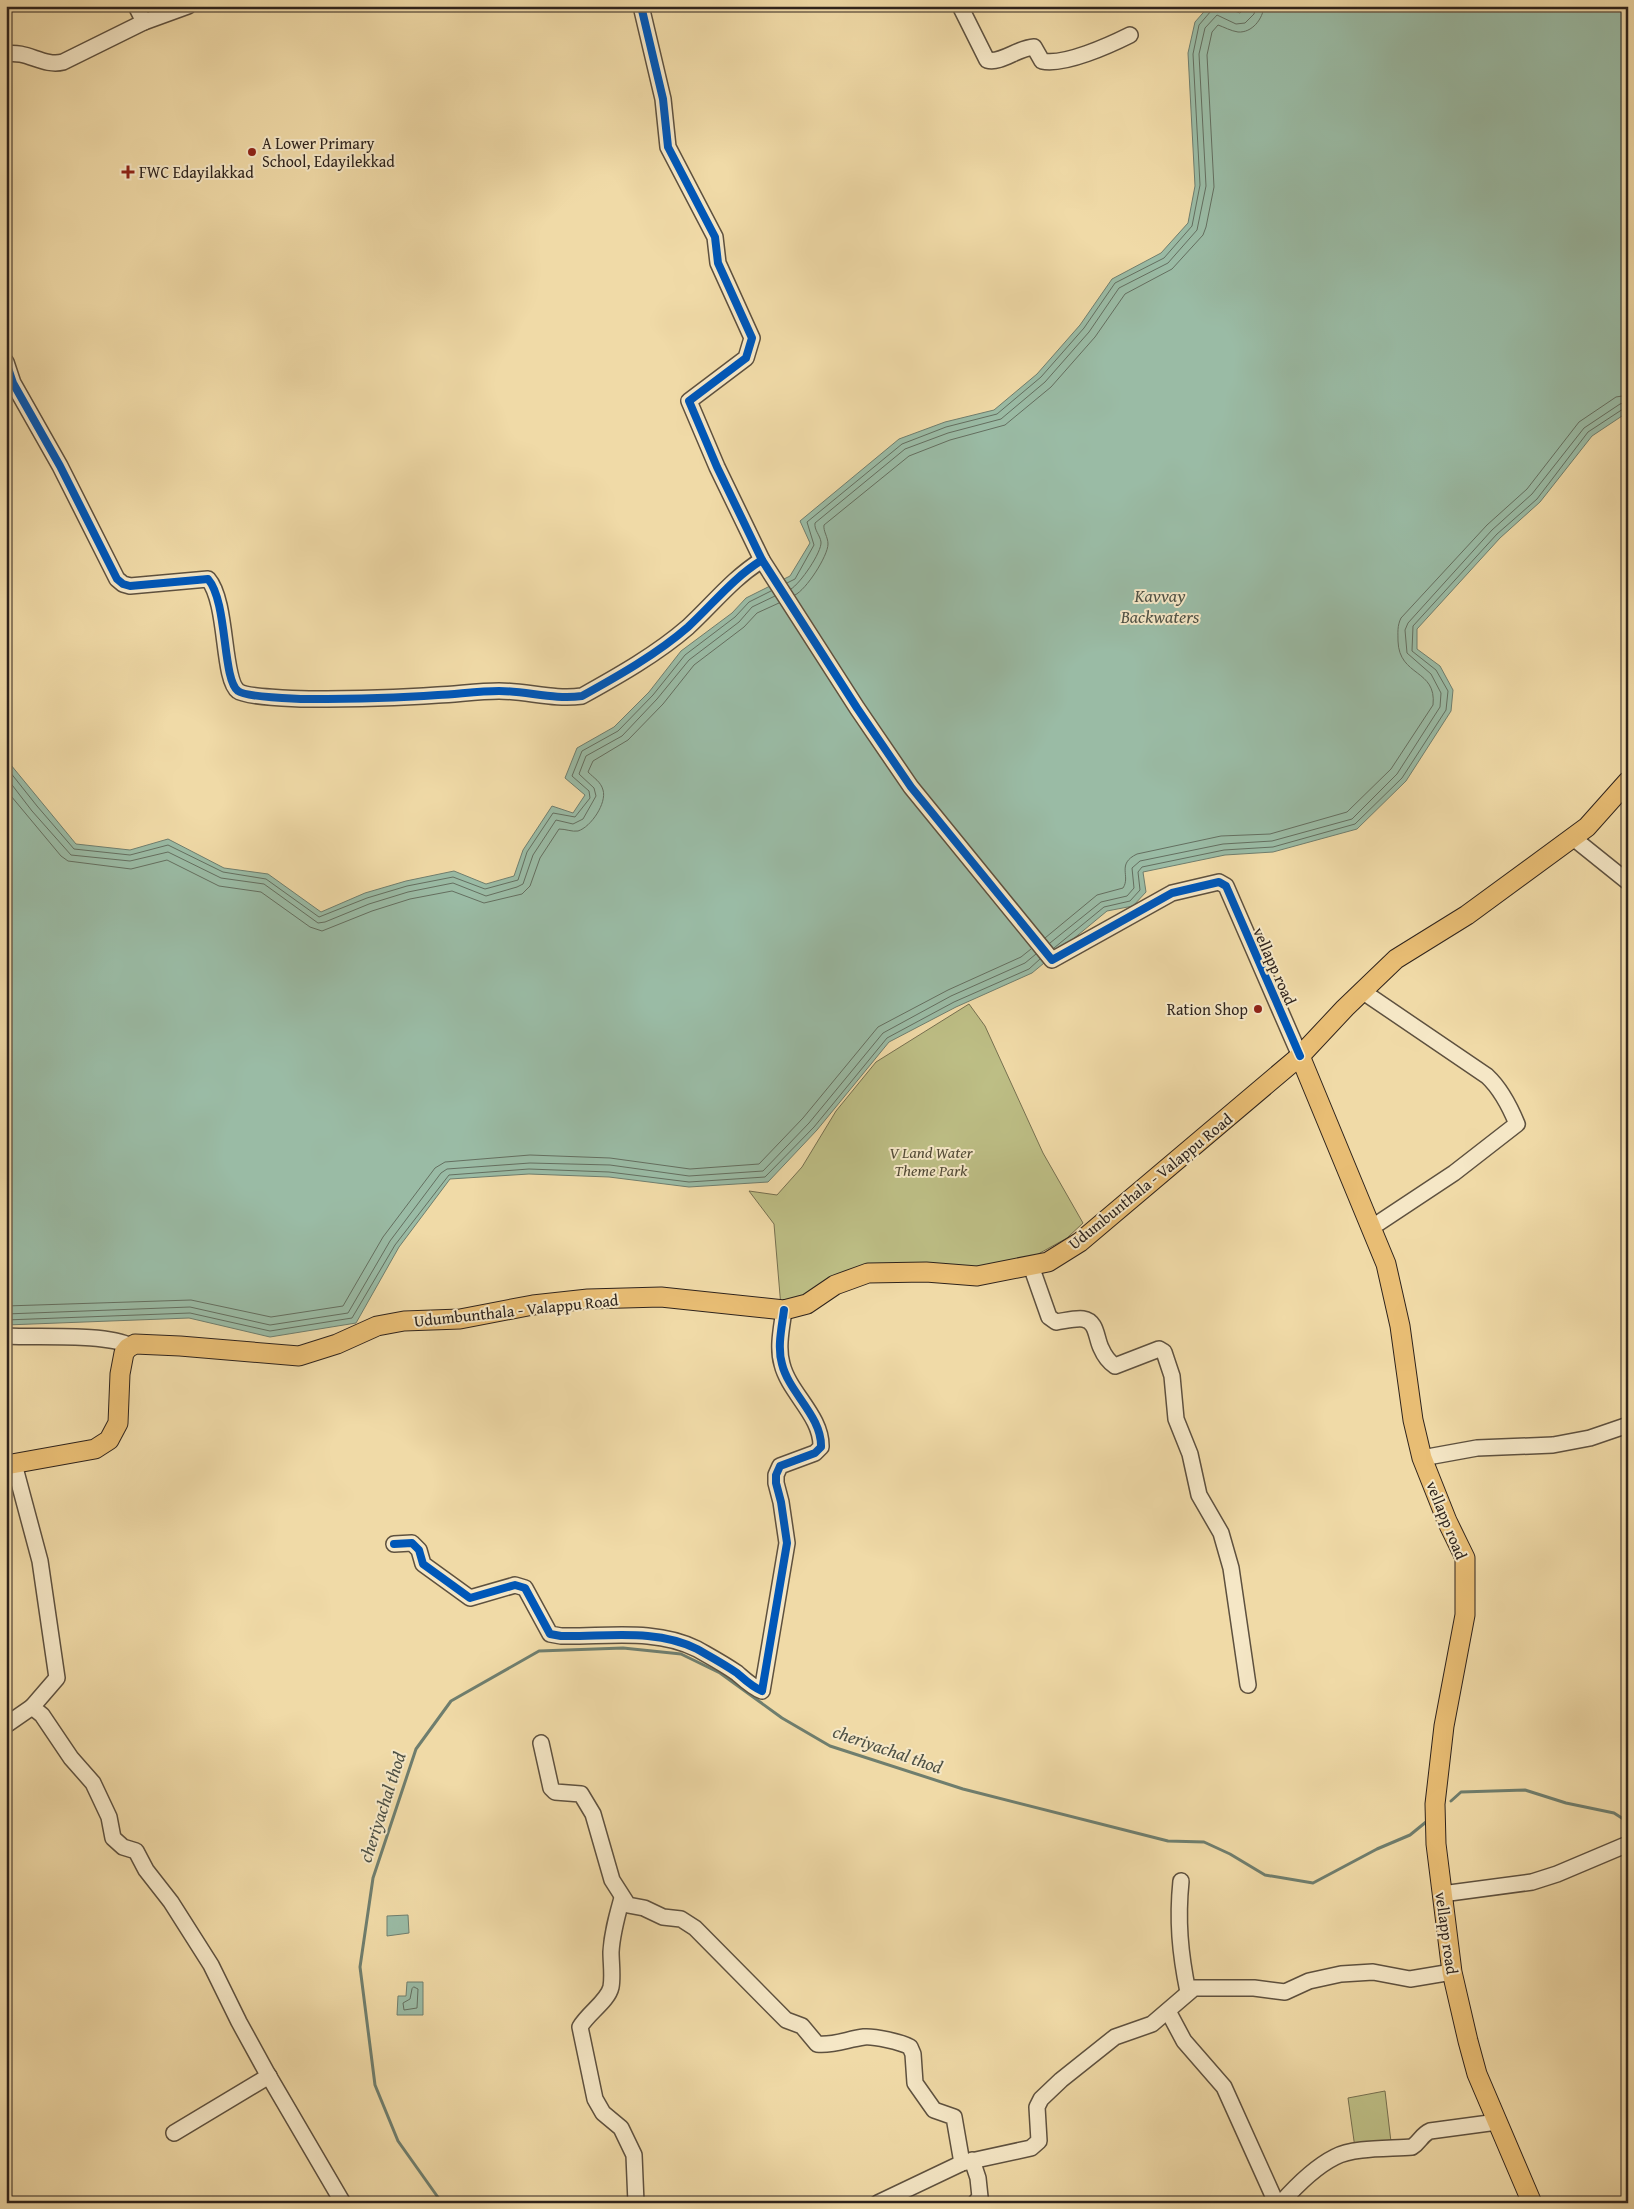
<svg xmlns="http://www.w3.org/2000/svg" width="1634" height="2209" viewBox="0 0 1634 2209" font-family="'Gentium Book Plus',serif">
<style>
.green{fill:#bdbe85;stroke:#767050}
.water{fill:#9abba5;stroke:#6f7e6e}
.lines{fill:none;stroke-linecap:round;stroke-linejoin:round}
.shore{stroke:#646f60;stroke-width:1}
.stream{stroke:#6f7e6e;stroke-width:3}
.minor-casing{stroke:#5e513f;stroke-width:18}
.major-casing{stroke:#2e231c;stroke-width:21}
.minor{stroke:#f5e7c6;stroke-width:15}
.major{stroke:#e8bd74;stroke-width:19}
.cycleway-casing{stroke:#f5e7c6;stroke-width:11}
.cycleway{stroke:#0057b8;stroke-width:8}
.poi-dot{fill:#8f2418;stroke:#f5e7c6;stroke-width:2}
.labels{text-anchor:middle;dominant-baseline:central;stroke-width:4;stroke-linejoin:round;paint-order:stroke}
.poi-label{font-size:16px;fill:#2e231c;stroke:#f5e7c6;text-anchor:start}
.street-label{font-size:16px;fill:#2e231c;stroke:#f5e7c6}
.park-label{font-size:16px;font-style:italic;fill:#524a36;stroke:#f5e7c6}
.water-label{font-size:18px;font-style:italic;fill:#4e5145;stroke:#f5e7c6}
</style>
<rect width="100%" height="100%" fill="#f0daa7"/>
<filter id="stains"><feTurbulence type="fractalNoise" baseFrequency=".004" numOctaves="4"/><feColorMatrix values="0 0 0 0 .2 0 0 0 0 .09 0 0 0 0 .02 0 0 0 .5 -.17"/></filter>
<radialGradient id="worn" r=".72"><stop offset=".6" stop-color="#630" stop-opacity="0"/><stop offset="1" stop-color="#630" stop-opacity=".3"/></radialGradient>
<g class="green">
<polygon points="969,1004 985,1026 1043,1153 1083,1223 1067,1238 1031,1258 1013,1264 950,1268 888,1267 781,1307 774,1224 749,1191 777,1195 802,1167 836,1111 876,1062"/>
<polygon points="1385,2091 1391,2142 1355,2148 1348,2098"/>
</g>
<g class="water">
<polygon points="1209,6 1221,6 1240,13 1247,6 1628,6 1628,412 1592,436 1540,502 1500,538 1417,629 1417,649 1440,666 1453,690 1451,711 1406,781 1357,829 1273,852 1225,855 1143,872 1146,892 1133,906 1107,911 1032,973 956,1007 889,1042 817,1130 768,1182 689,1187 609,1177 529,1174 450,1179 399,1247 356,1323 270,1337 189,1318 6,1325 6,759 76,844 130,850 168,839 224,868 268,874 321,912 365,893 406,881 454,871 486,884 514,876 523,850 552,806 573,813 585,795 565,778 577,748 614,727 649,692 681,651 732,613 746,598 790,576 810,543 800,521 899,439 945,422 994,410 1037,374 1080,325 1112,279 1161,253 1188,223 1195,186 1188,53 1195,22"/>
<polygon points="408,1915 409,1933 387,1936 387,1916"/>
<polygon points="407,1982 423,1982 423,2015 397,2015 398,1996 406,1996"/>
</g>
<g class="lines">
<g class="shore">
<polyline points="787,583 795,579 814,545 807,522 902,444 946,427 997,414 1041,377 1084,328 1115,283 1164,258 1192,226 1200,185 1193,54 1199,25 1211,11 1212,6"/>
<path d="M791,589c9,-5 31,-37 30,-47 -1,-7 -7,-12 -6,-19l90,-74 43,-16 53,-14 44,-37 44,-50 30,-44 49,-25 29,-33 9,-44 -7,-132 6,-26 12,-13 19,9 9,-1 9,-9 2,-8"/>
<path d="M795,595c11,-5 33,-39 33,-51 0,-7 -5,-13 -4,-19l85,-69 41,-16 55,-15 46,-38 44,-50 30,-43 47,-25 31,-34 3,-8 8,-40 -7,-132 5,-23 6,-7c6,2 13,6 20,7 14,1 25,-13 26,-26"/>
<polyline points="6,767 37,806 74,849 130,855 168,845 223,872 266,879 319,917 367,898 407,886 453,877 485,889 518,880 527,852 553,813 575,817 590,798 589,791 572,776 582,751 618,731 653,695 685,655 735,617 749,602 771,591"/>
<polyline points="6,777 32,811 71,855 130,861 168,852 221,878 264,884 318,923 325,922 369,904 408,892 453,883 486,896 517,887 523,884 533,855 556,820 573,824 583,819 596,796 594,788 579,774 586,756 622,736 657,699 689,660 739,622 752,607 775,596"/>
<path d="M6,790l55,66 7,5 63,8 36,-9 52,26 42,6 49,35 12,4 50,-20 38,-12 42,-8 32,12 38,-9 8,-8 10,-28 19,-29c7,0 13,3 19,2 13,-4 29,-28 25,-41 -2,-8 -9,-12 -15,-18l5,-11 35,-21 35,-36 31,-39 50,-38 13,-14 22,-10"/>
<path d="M1045,938l52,-43 26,-7c8,-12 -7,-24 14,-34l84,-18 49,-2 77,-22 44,-43 42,-64c4,-36 -34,-28 -35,-64 0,-8 -1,-15 3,-23l86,-93 40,-36 52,-67 37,-25 12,-2"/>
<polyline points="1050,943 1101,902 1127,896 1134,888 1132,868 1140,861 1223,844 1272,841 1352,819 1397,774 1440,707 1441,693 1431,674 1407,653 1405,630 1408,623 1492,530 1532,494 1584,428 1620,404 1628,402"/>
<polyline points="1054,948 1104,907 1130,901 1140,890 1138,872 1142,867 1224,850 1273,847 1355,824 1402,778 1446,710 1448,691 1436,670 1412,651 1413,626 1497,534 1537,499 1588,432 1623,409 1628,408"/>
<polyline points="6,1306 191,1300 271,1317 343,1306 383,1237 435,1168 445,1162 530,1155 610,1158 690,1169 759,1164 803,1118 878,1027 948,990 1021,957 1031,949"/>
<polyline points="6,1314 190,1307 270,1325 348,1313 390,1241 441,1173 447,1169 530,1163 610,1165 689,1176 763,1171 809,1123 883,1033 951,996 1025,963 1036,954"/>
<polyline points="6,1320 190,1313 270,1331 352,1318 395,1245 449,1175 529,1169 609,1172 689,1182 765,1177 814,1127 887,1038 954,1002 1029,969 1040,959"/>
<polygon points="414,1987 418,1989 417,2008 404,2010 403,2003 410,1999 412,1989"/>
</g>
<g class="stream">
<polyline points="1451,1801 1461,1792 1525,1790 1566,1803 1614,1813 1628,1822"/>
<polyline points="442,2203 398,2141 375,2085 360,1967 373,1878 416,1749 451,1701 539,1651 623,1648 681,1654 720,1673 782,1718 830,1746 963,1789 1168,1841 1204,1842 1230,1854 1265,1875 1313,1883 1377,1849 1410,1835 1426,1822"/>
</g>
<g class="minor-casing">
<g id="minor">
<polyline points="136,6 144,22"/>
<polyline points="641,6 663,99 668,147 715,237 718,263 752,338 746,358 689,401 717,467 762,560 857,708 911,787 1052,960 1172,893 1219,882 1226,886 1300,1056"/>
<path d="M960,6l27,54c14,4 30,-12 47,-13l8,14c22,5 68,-16 88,-26"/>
<path d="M6,54c21,-4 37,13 57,8l81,-40 44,-16"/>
<path d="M6,362l7,21 47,83 57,113 6,5 7,2 78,-7c20,23 14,100 30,112 7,6 59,8 71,8 43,0 87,-1 129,-4 20,-1 41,-4 61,-4 28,0 55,9 83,5 36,-20 75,-42 106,-69 25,-23 45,-49 74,-67"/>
<polyline points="1572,837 1628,882"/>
<path d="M1362,991l125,85c14,13 23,31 30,48l-63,49 -83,55"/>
<path d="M1031,1266l18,51 7,5c8,-1 19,-4 27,-3 14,2 13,19 18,29 3,7 8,14 14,18l44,-17 5,3 8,24 4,43 14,35 9,41 22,38 10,35 17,117"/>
<path d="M6,1336c33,2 98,-3 125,10"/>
<polyline points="1422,1458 1477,1448 1553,1445 1590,1438 1628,1425"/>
<polyline points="14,1464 40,1561 57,1678 32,1707 42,1715 71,1758 93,1783 109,1817 113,1838 123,1847 136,1851 146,1870 171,1902 211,1965 239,2022 267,2073 343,2203"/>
<path d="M394,1544l18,-1 7,7 4,14 47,34 45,-13 10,3 25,46 11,2c45,1 95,-8 136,13 14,8 27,15 40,24 8,7 15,14 25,18l25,-148 -6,-41 -5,-19v-8l4,-9 35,-13 6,-6c1,-31 -32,-54 -39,-83 -5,-17 0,-38 2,-54"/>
<polyline points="6,1725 32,1707"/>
<path d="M541,1743l10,45 4,4 26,2 12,20 19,66 16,25 16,3 19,9 18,2 14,9 91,92 16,6 15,18c16,2 31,-5 47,-7 10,-1 37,5 46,10l3,7 2,29 19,27 20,7 8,46"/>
<path d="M1181,1881c-4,39 -1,72 7,111"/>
<polyline points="1442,1894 1532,1882 1557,1874 1628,1844"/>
<path d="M622,1898c-5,18 -10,35 -11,54 0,11 2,24 0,35 -3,14 -23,26 -31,40l15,72 8,14 18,15 13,27 2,48"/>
<polyline points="1168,2011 1184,2041 1224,2087 1274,2198 1278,2203"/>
<polyline points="174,2133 269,2076"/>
<polyline points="972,2160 978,2178 980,2197 975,2203"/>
<polyline points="878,2203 962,2163 1031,2148 1039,2141 1037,2107 1041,2099 1061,2080 1115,2037 1152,2024 1194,1988 1254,1988 1285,1992 1309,1981 1341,1974 1373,1972 1410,1979 1452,1972"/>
<path d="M1281,2203c15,-17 34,-36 54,-46 19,-10 56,-8 77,-10 8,-5 9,-12 18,-16l67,-9"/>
</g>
</g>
<g class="major-casing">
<g id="major">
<polyline points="1300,1056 1386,1264 1400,1326 1413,1420 1422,1458 1447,1521 1465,1558 1465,1615 1444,1726 1435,1804 1436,1844 1452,1972 1468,2041 1477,2074 1532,2203"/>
<polyline points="6,1465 95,1449 109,1440 118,1423 120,1374 124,1353 128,1348 135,1344 180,1346 299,1356 337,1344 377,1326 404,1321 460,1319 533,1305 588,1299 661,1297 784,1310 807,1304 835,1285 868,1273 926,1272 977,1276 1048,1262 1080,1242 1300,1056 1345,1008 1396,959 1467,915 1587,827 1628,781"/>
</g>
</g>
<use href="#minor" class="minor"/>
<use href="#major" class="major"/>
<g class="cycleway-casing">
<g id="cycleway">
<polyline points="641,6 663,99 668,147 715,237 718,263 752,338 746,358 689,401 717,467 762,560 857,708 911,787 1052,960 1172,893 1219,882 1226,886 1300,1056"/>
<path d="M6,362l7,21 47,83 57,113 6,5 7,2 78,-7c20,23 14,100 30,112 7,6 59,8 71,8 43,0 87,-1 129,-4 20,-1 41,-4 61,-4 28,0 55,9 83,5 36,-20 75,-42 106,-69 25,-23 45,-49 74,-67"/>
<path d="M394,1544l18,-1 7,7 4,14 47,34 45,-13 10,3 25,46 11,2c45,1 95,-8 136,13 14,8 27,15 40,24 8,7 15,14 25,18l25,-148 -6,-41 -5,-19v-8l4,-9 35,-13 6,-6c1,-31 -32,-54 -39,-83 -5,-17 0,-38 2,-54"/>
</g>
</g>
<use href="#cycleway" class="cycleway"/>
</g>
<g class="poi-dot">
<circle cx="252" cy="152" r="5"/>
<path d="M125.5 164.5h5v5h5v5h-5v5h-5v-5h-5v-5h5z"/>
<circle cx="1258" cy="1009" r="5"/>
</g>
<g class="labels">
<g class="poi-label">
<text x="262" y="143">A Lower Primary<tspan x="262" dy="18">School, Edayilekkad</tspan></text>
<text x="139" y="172">FWC Edayilakkad</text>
<text x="1248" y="1009" text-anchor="end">Ration Shop</text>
</g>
<g class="street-label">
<text transform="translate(1275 966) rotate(66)">vellapp road</text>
<text transform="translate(1150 1181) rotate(-39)">Udumbunthala - Valappu Road</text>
<text transform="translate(516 1310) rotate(-6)">Udumbunthala - Valappu Road</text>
<text transform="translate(1447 1520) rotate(68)">vellapp road</text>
<text transform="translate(1447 1933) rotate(82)">vellapp road</text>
</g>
<g class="park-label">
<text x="931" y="1152">V Land Water<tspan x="931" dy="18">Theme Park</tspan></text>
</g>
<g class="water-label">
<text x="1160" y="595">Kavvay<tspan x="1160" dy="21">Backwaters</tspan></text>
<text transform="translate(888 1749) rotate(19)">cheriyachal thod</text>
<text transform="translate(382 1807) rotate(-72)">cheriyachal thod</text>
</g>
</g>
<rect width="1634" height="2209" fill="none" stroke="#f0daa7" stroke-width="25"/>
<rect x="8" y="8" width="1619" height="2194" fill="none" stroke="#2e231c" stroke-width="2.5"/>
<rect x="12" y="12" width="1609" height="2184" fill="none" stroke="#2e231c"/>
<rect width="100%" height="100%" filter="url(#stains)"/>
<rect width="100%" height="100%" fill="url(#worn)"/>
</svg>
